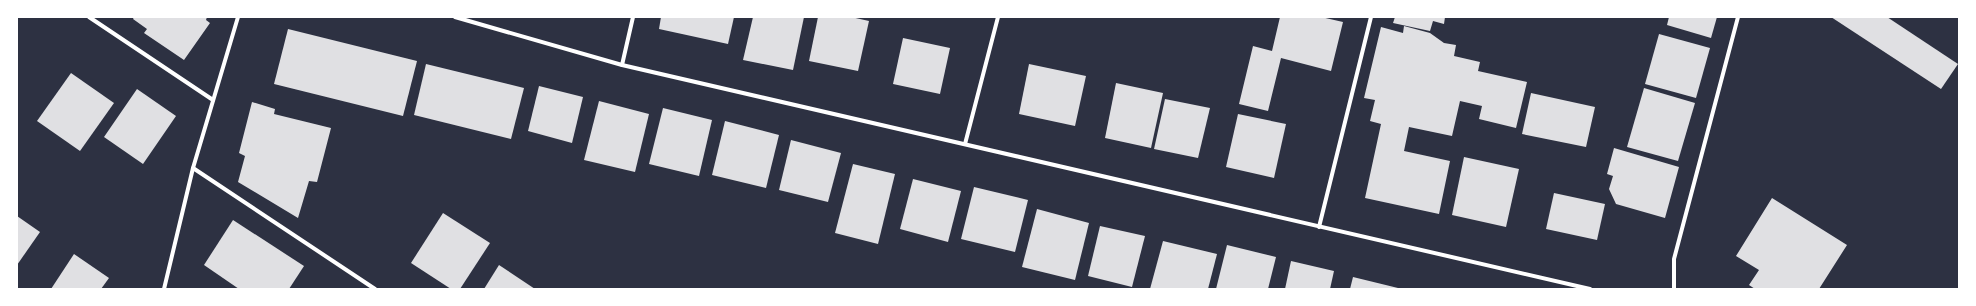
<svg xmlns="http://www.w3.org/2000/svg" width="1976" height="306" viewBox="0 0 1976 306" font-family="'Roboto Condensed',sans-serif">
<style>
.building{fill:#e0e0e3}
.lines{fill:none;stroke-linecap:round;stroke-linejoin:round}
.minor{stroke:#fff;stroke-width:4}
</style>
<rect width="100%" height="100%" fill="#2d3142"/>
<g class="building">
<polygon points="134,17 207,17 206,20 210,23 184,60 144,33 147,29 133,19"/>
<polygon points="661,17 734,17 728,44 659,29"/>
<polygon points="753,17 804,17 793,70 743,60"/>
<polygon points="818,17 851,17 869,21 858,71 809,61"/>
<polygon points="1280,17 1321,17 1343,22 1331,71 1281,58 1268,111 1239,104 1253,46 1272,51"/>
<polygon points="1395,17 1445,17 1444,24 1433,21 1430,31 1393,23"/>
<polygon points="1669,17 1717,17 1711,38 1667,25"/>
<polygon points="1831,17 1887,17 1958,64 1941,89"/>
<polygon points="1404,26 1430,33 1444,43 1456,45 1454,56 1480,62 1478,71 1527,82 1516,128 1479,119 1482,106 1460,101 1452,136 1409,127 1404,151 1450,161 1439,214 1365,198 1381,124 1370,121 1375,100 1364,98 1381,27 1403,33"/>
<polygon points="288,29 417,61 403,116 274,84"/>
<polygon points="1659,34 1710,48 1696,98 1645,84"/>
<polygon points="903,38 950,48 940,94 893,84"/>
<polygon points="426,64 524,88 511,139 414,115"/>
<polygon points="1029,64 1086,76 1075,126 1019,114"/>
<polygon points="71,73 114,103 80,151 37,121"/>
<polygon points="1116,83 1163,93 1151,148 1105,138"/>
<polygon points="539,86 583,97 572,143 528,131"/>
<polygon points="1644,88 1695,103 1678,161 1627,147"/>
<polygon points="137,89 176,116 143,164 104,137"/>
<polygon points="1531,93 1595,107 1586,147 1522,134"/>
<polygon points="1165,99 1210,108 1198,158 1154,149"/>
<polygon points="599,101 649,114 635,172 584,160"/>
<polygon points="252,102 275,109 274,114 331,128 317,182 309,181 298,218 238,182 245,156 239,153"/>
<polygon points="663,108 712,120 699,176 649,164"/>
<polygon points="1238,114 1286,124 1274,178 1226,167"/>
<polygon points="725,121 779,135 766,188 712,175"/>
<polygon points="791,140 841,153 828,202 779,190"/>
<polygon points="1614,148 1679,167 1665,218 1616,204 1609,189 1613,176 1607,174"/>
<polygon points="1464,157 1519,169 1506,227 1452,215"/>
<polygon points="853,164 895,174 878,244 835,233"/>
<polygon points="913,179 961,191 948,242 900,229"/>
<polygon points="974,187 1028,200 1015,252 961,239"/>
<polygon points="1554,193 1605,204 1597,240 1546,229"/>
<polygon points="1772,198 1847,245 1819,289 1755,289 1749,285 1759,270 1736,256"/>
<polygon points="1037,209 1089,223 1075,280 1022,267"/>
<polygon points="443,213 490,243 460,289 451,289 411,263"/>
<polygon points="17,216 40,232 17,265"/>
<polygon points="233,220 304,266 289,289 239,289 204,265"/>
<polygon points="1100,226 1145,236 1132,287 1088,276"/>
<polygon points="1163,241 1217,254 1208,289 1150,289"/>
<polygon points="1227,245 1276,257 1268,289 1216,289"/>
<polygon points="74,254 109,278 101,289 51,289"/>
<polygon points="1291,261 1334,271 1330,289 1285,289"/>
<polygon points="499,265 535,289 484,289"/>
<polygon points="1353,277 1398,288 1397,289 1350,289"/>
</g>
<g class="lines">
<g class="minor">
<polyline points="89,17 213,100"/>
<polyline points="455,17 622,65 1590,289"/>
<polyline points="622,65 633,17"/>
<polyline points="965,144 998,17"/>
<polyline points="193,168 375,289"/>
<polyline points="1319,227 1371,17"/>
<polyline points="164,289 193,168 238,17"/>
<polyline points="1674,289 1674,259 1738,17"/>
</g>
</g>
<rect width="1976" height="306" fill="none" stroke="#ffffff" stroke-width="36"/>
</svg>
